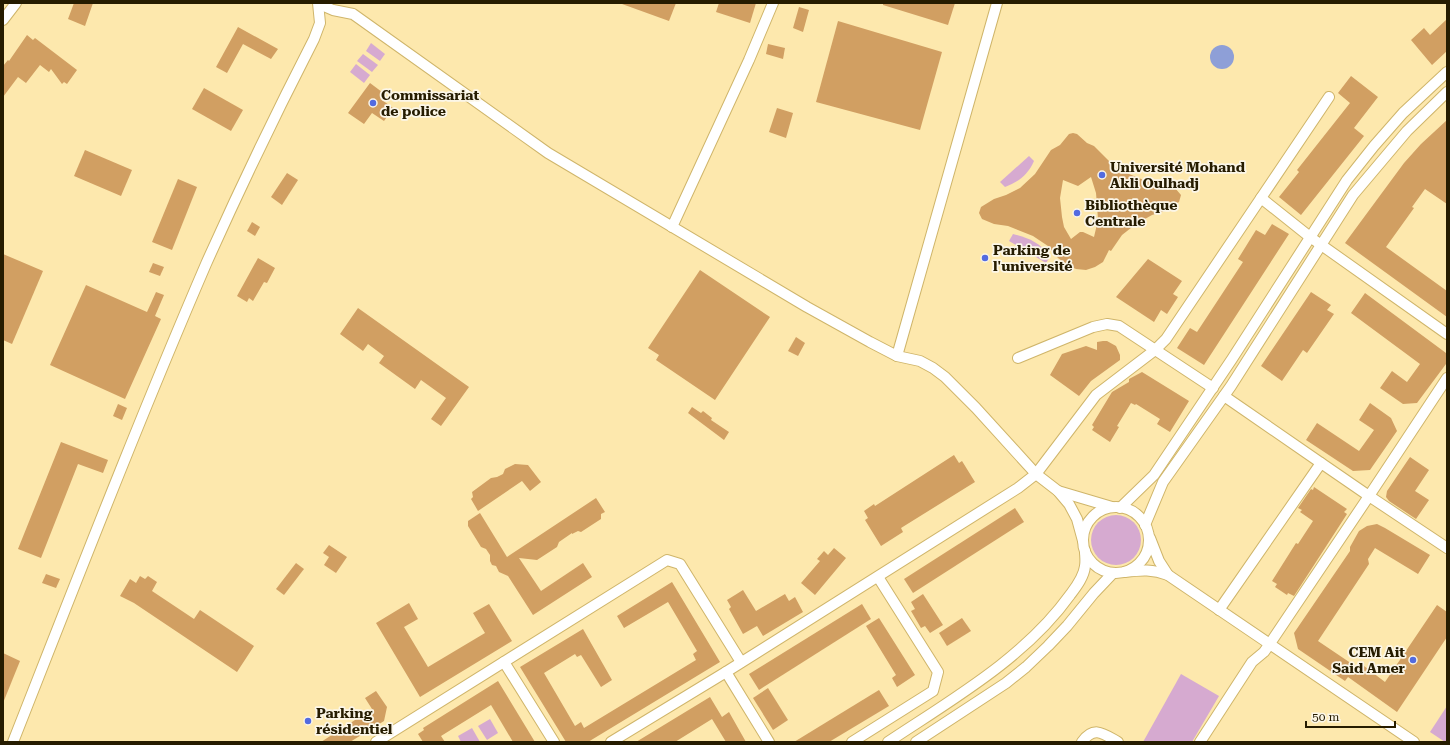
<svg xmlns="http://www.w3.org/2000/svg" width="1450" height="745" viewBox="0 0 1450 745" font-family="'Roboto Serif',serif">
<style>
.green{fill:#d6aad0}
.water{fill:#8e9fd7}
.building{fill:#d19f62;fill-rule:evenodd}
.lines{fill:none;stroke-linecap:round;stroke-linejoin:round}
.minor-casing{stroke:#cfb56a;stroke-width:12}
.minor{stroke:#fff;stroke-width:10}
.poi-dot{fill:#536be0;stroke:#fbf6e8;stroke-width:1.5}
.labels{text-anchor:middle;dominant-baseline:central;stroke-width:3.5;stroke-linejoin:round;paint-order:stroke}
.poi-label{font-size:14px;font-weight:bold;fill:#261c00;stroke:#fbf6e8;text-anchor:start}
</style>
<rect width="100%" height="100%" fill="#fde8ad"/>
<g class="green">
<polygon points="371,43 385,54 380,61 366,51"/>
<polygon points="363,54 378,65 372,72 357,61"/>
<polygon points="356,64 370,75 364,83 350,72"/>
<path d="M1029,156l5,5c-6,14 -16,21 -29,26l-5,-5z"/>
<path d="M1013,234c16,4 28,9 37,23l-4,6 -37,-22z"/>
<circle cx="1116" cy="540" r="25"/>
<polygon points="1181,674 1219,696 1192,742 1143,742"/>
<polygon points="1447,706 1447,742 1445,742 1430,732"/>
<polygon points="490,719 498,733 487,740 478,726"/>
<polygon points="472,728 480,742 461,742 458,736"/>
</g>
<circle class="water" cx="1222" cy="57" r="12"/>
<g class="building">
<polygon points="74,3 93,3 85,26 68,19"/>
<polygon points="622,3 676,3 669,21 622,4"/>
<polygon points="719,3 756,3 750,23 716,12"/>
<polygon points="883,3 955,3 948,25 883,5"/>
<polygon points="799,7 809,10 803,32 793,28"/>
<polygon points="1447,19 1447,51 1432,65 1411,40 1424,28 1430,35"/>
<polygon points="838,21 942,52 920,130 816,102"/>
<polygon points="238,27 278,49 271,59 243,44 227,73 216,67"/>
<polygon points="27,35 33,40 35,38 77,70 67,84 64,82 62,84 51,69 49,72 40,65 26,83 18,77 3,97 3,66 8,60 9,61"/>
<polygon points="768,44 785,48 783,59 766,54"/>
<polygon points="1351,76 1378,97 1354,128 1364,136 1301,215 1279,197 1299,172 1297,170 1350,103 1338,93"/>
<polygon points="370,83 386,95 382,100 393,108 384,121 372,113 364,124 348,113"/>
<polygon points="204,88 243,110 231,131 192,109"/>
<polygon points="777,108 793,113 786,138 769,132"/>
<polygon points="1447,120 1447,204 1425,189 1412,207 1414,208 1386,247 1447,291 1447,317 1345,243 1404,163 1421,144"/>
<path d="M1073,133l4,1 10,9 7,3 23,23 29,12 16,2 13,5 6,7 -2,7 -14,9 -13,4 -16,9 -14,11 -11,16 -2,-1 -6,12 -8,5 -9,3 -10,-1 -7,-3 -11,-8 -10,-12 -15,-10 -25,-10 -14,-2 -12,-5 -3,-6 2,-6 13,-8 12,-4 14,-7 15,-14 16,-24 9,-5 9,-11zM1091,177l5,16 1,12 1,15 -4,17 -11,-5h-3l-9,7 -7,-12 -2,-10 -2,-19 3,-18 15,6z"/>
<polygon points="85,150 132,170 121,196 74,176"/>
<polygon points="287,173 298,180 282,205 271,197"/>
<polygon points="178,179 197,187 172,250 152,242"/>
<polygon points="252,222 260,227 255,236 247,231"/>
<polygon points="1272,224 1289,234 1204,365 1177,348 1190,328 1197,332 1243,262 1238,259 1256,230 1265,235"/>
<polygon points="3,254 43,271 12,344 3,340"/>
<polygon points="258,258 275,268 267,283 264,282 253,301 249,298 247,302 237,296"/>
<polygon points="1148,259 1182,281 1173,294 1178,297 1167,314 1161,310 1154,322 1116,297"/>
<polygon points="153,263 164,267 160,276 149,272"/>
<polygon points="700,270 770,317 715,400 656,360 659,355 648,348"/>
<polygon points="86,285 147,312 156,292 164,295 155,316 161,319 125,399 50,365"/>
<polygon points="1311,292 1331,305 1327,310 1334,314 1307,353 1303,350 1282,381 1261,366"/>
<polygon points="1365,293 1446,353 1446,364 1417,403 1403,404 1380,388 1392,371 1407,382 1420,364 1351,313"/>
<polygon points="358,308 469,387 441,426 431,419 446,398 421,380 415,389 379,363 384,356 368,344 363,351 340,334"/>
<polygon points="796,337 805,343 798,356 788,351"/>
<polygon points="1103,341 1107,341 1116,346 1120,355 1120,360 1091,381 1079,396 1050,375 1062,354 1086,346 1097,350 1097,342"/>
<polygon points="1142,372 1189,401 1170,432 1157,424 1160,419 1136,404 1135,405 1131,403 1117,426 1119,427 1110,442 1092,430 1094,427 1092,425 1112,392 1129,382 1129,379"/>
<polygon points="1370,403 1391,418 1397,431 1370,470 1353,471 1306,440 1317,423 1359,451 1374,430 1359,420"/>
<polygon points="118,404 127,408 122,420 113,416"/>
<polygon points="692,407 701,413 703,411 712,418 711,420 729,432 724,440 688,413"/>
<polygon points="61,442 108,460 103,473 78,464 41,558 18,549"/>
<polygon points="954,455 959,463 962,461 975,482 901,528 903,532 881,546 865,520 868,518 864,511 874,504 875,506"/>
<polygon points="1410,457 1429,470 1415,491 1429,500 1416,519 1389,501 1386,497 1387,491"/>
<polygon points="515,464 528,465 541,482 530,491 522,481 478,511 471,499 473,497 472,492 491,478 497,477 503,474 505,469"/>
<polygon points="1314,487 1347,509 1344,512 1347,514 1294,596 1288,593 1287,595 1275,587 1277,584 1272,581 1296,543 1298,544 1313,521 1300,512 1302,510 1298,508 1311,489 1313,490"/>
<polygon points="596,498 605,512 601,514 601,519 581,532 578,531 572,534 572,533 559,542 557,547 537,560 519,558 541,591 583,563 592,577 533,615 508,576 499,572 496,566 492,565 490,561 490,555 486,549 481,547 468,526 468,521 480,513 507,557"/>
<polygon points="1015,508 1024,522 913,593 904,579"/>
<polygon points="1377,524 1385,528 1430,555 1418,574 1375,548 1368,559 1369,564 1318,641 1361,670 1364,666 1385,682 1437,605 1447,612 1447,637 1397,712 1348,677 1345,681 1298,649 1294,633 1350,551 1350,547 1359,531 1367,526"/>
<polygon points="329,545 347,557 336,573 324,565 329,557 323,553"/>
<polygon points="834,548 846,558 815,595 801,583 820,561 817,559 824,551 828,555"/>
<polygon points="296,563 304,569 284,595 276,589"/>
<polygon points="46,574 60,579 56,588 42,583"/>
<polygon points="140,576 145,579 148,576 157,582 152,591 194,619 200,610 254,646 237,672 134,603 120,596 130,579 136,583"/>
<polygon points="672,582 720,662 588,742 566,742 520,667 583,629 612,680 601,687 581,655 577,657 575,654 544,673 575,726 581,722 584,728 696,660 693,654 697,651 668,602 624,628 617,616"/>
<polygon points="743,590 756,611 785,594 789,601 795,597 803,612 763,636 757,626 743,634 729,609 731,607 727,600"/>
<polygon points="923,594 943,625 930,633 925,626 921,628 911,611 915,609 911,602"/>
<polygon points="409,603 418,619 404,627 428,667 485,633 473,613 489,604 512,641 420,697 376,623"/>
<polygon points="862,604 871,619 759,690 749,674"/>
<polygon points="879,618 915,675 897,687 892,678 896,675 866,626"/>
<polygon points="962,618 971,631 947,646 939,633"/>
<polygon points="3,653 20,661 3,703"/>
<polygon points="498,681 535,742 513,742 491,705 441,736 445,742 423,742 418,734 424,730 423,728"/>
<polygon points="768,688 788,720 773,730 753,698"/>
<polygon points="879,690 889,706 829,742 794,742"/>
<polygon points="376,691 387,707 384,721 350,742 321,742 372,709 365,698"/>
<polygon points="710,697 722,717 729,712 746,742 726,742 712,719 675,742 636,742"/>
</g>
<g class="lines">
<g class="minor-casing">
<g id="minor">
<polyline points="319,4 333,10 353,14 548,153 807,307 870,342 897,356 920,361 933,368 945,377 976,408 1036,474 1058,491 1069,504 1077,519 1083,541"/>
<polyline points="3,20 16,3"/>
<polyline points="1261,198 1329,97"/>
<polyline points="672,227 749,60 773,3"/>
<polyline points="897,356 997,3"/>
<polyline points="1018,358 1093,327 1107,324 1119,326 1213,388"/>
<polyline points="1224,396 1321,463"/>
<polyline points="1058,491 1112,507"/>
<circle cx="1116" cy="540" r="33"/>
<polyline points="1120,508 1154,475 1232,359 1347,180 1374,146 1403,113 1447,72"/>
<polyline points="1145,525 1163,482 1231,386 1353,195 1407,131 1447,92"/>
<polyline points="1150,538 1159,561 1168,575"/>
<path d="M1125,572c16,-2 28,-3 43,3l246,167"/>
<polyline points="1219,610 1321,463 1369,496 1447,378"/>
<polyline points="504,662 554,742"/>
<polyline points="726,672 769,742"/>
<path d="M13,742c63,-160 125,-320 193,-478 34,-76 70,-151 108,-225l6,-16 -2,-20"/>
<polyline points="376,742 667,560 680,564 741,662"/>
<polyline points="611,742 726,672 1018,488 1036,474 1096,395 1155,350 1166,339 1261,198 1310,237 1447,334"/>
<polyline points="852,742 933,691 938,672 878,577"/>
<path d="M888,742c63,-42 137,-84 182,-147 6,-8 14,-18 15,-29 1,-5 0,-10 0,-15"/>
<polyline points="916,742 1006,683 1026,667 1048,646 1067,626 1094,593 1113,573"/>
<path d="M1082,742c12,-17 22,-8 36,0"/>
<polyline points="1200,742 1252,662 1264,652 1269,645 1369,496 1447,548"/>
</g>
</g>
<use href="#minor" class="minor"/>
</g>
<g class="poi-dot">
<circle cx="373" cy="103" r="4"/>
<circle cx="1102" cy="175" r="4"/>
<circle cx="1077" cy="213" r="4"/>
<circle cx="985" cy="258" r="4"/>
<circle cx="1413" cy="660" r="4"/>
<circle cx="308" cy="721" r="4"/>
</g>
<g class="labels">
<g class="poi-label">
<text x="381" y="95">Commissariat<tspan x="381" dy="16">de police</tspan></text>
<text x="1110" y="167">Université Mohand<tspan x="1110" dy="16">Akli Oulhadj</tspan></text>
<text x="1085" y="205">Bibliothèque<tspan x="1085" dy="16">Centrale</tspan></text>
<text x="993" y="250">Parking de<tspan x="993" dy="16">l'université</tspan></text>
<text x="1405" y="652" text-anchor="end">CEM Ait<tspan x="1405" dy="16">Said Amer</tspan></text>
<text x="316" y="713">Parking<tspan x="316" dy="16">résidentiel</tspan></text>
</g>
</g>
<rect width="1450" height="745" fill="none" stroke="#261c00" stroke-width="8"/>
<path d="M1306 721v6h89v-6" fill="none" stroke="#261c00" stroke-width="2"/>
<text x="1312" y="721" font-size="12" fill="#261c00" stroke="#fbf6e8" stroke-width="3" paint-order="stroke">50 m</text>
</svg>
